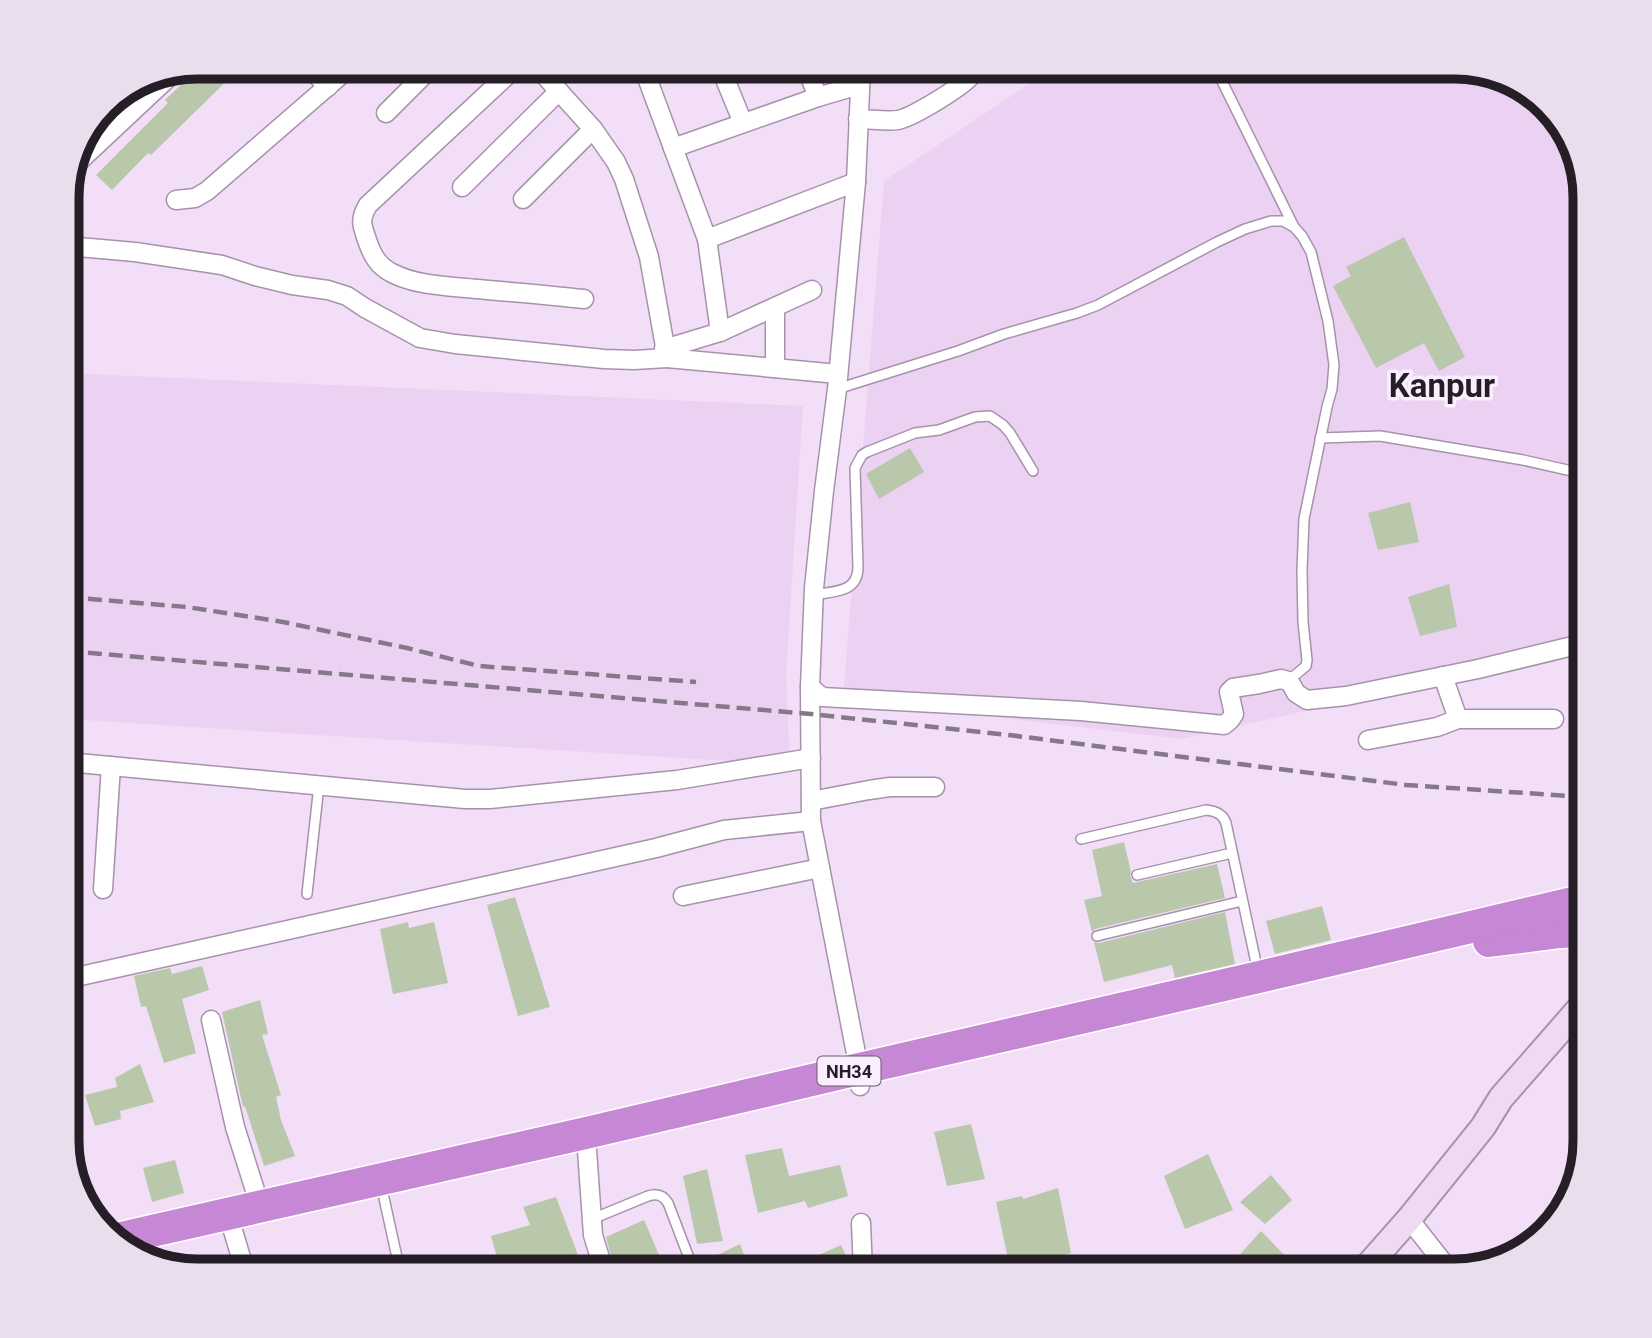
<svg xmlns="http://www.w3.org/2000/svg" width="1652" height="1338" viewBox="0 0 1652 1338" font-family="Roboto,sans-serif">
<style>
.built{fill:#ecd2f2}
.building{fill:#b9c7ab}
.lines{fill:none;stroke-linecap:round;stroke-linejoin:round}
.lane-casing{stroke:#a692aa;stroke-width:12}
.street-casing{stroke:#a692aa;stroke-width:21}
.secondary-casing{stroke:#a692aa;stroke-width:28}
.highway-casing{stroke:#fff;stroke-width:35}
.lane{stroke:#fff;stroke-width:9}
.street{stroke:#fff;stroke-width:18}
.secondary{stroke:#eedbf2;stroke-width:24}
.highway{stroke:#c688d4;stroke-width:32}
.rail{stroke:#857889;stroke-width:4.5;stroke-dasharray:14 7;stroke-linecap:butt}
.labels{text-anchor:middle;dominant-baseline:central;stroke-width:7;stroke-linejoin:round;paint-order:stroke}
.shield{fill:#fbeefe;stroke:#655c68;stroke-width:2}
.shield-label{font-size:18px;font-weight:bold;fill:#251e27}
.town-label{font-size:33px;font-weight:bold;fill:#251e27;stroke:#fbeefe}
.rim{fill:none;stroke:#251e27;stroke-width:9}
</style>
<rect width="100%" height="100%" fill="#f3def8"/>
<g class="built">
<polygon points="1054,67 1456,67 1541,99 1572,140 1585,197 1585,648 1181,739 843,699 884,181"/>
<polygon points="67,373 803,406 786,675 790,765 67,719"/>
</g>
<g class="building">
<polygon points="201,66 242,66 151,155 148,153 112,190 96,175 168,103 165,100"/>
<polygon points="1449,66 1456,66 1476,74 1458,84"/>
<polygon points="1404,237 1465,357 1439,371 1424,343 1376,368 1333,286 1351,276 1346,267"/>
<polygon points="910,448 924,472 879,499 866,474"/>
<polygon points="1410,502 1419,542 1378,550 1368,513"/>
<polygon points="1449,584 1457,627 1420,636 1408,597"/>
<polygon points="1124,842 1131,872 1130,876 1133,883 1217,864 1225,898 1095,929 1092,932 1084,900 1102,896 1092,850"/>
<polygon points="515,897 550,1007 518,1016 487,905"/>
<polygon points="1322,906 1331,940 1275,954 1266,921"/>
<polygon points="1225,912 1235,964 1175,978 1172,965 1104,982 1094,942 1099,943"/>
<polygon points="408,922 409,928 434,922 448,983 393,994 380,929"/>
<polygon points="202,966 209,990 182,999 196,1053 164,1063 146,1006 141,1007 134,976 170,968 172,974"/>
<polygon points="260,1000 268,1034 262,1035 281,1095 276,1097 281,1120 295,1156 264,1166 245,1106 243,1107 222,1012"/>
<polygon points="140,1064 154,1102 120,1111 121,1119 95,1126 85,1095 117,1087 115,1078"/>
<polygon points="971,1124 985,1179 947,1186 934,1132"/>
<polygon points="782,1148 789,1176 840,1165 848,1196 808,1208 805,1201 758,1213 745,1155"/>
<polygon points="1208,1154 1233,1210 1185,1229 1164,1176"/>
<polygon points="175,1160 184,1193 152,1202 143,1168"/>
<polygon points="707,1169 723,1241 697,1244 683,1176"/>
<polygon points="1271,1175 1292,1200 1265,1224 1240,1202"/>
<polygon points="1058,1188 1071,1253 1042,1261 1041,1258 1009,1263 996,1202 1022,1196 1023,1199"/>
<polygon points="556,1197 584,1271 501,1271 491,1236 530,1225 523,1207"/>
<polygon points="644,1220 666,1271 615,1271 606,1237"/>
<polygon points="1261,1231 1300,1271 1225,1271"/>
<polygon points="740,1244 750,1271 701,1271 699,1264"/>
<polygon points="841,1245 849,1262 828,1271 806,1271 801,1263"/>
</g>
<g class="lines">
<g class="lane-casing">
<g id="lane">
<polyline points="1215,67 1294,227"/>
<polyline points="837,389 958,351 1004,334 1077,313 1098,305 1217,242 1245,229 1271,221 1283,221 1294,227 1302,236 1311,252 1328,321 1334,365 1332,389 1327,407 1304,519 1302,570 1303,622 1307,660 1306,666 1288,681"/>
<polyline points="1320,438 1380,436 1523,460 1585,474"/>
<path d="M814,595c20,-4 44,-2 44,-28l-3,-99 7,-13 5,-3 48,-19 24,-3 36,-13 15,-1 13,9 7,8 23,38"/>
<path d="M1081,839l125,-29c10,1 17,4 20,13l32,149"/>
<polyline points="1137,875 1232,853"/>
<polyline points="307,894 319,785"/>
<polyline points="1097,936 1242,901"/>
<polyline points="384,1198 400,1271"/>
<path d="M592,1219l56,-23c9,-3 15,-1 20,7l26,68"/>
</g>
</g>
<g class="street-casing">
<g id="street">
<polyline points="309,67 328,87"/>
<path d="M516,67l-148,138c-9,15 -6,20 -1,35 5,15 11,26 25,33 25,13 57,13 85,16 35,3 71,6 107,10"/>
<polyline points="537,67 593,129 616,162 624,179 649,257 667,358 838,374"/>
<polyline points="643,67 707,239 720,332"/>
<polyline points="720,67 743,123"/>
<polyline points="806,67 818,97"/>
<polyline points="386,113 432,67"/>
<path d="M858,119c13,0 28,3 40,1 15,-3 62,-32 73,-44l-1,-9"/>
<polyline points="673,148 818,97 859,85"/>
<polyline points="73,167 169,77"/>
<polyline points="462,187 559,91"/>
<polyline points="523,199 593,129"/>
<polyline points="176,200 195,198 207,191 350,67"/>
<polyline points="707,239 856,182"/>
<polyline points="67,246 135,252 222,265 255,276 292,285 328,290 347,296 365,308 420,338 455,344 604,359 634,360 667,358"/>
<polyline points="664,349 720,332 812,290"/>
<polyline points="775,368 775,308"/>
<polyline points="810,687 822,697 1081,711 1224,725 1230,720 1234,714 1229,692 1233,688 1259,684 1281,679 1288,681 1291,684 1296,693 1307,700 1346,696 1478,669 1585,643"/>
<polyline points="1458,719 1554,719"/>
<polyline points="1368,740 1437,727 1458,719 1443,676"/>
<polyline points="67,762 465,799 490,799 677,780 811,758"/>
<polyline points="811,801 869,790 890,787 935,787"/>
<polyline points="103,889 111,766"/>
<polyline points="683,896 820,868"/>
<polyline points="67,979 656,848 724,830 811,821"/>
<polyline points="211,1020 235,1127 260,1206"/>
<polyline points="860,1086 859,1069 811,821 810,687 814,588 824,491 837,389 856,182 861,67"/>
<polyline points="587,1150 593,1235 604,1271"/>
<polyline points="228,1214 245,1271"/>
<polyline points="1409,1219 1450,1271"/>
<polyline points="861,1223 863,1271"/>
</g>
</g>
<g class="secondary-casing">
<polyline id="secondary" points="1363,1271 1409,1219 1483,1127 1501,1098 1585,1002"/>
</g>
<g class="highway-casing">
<g id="highway">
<polyline points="1489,941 1560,932 1585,931"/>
<polyline points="112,1240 586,1133 859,1069 1259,977 1585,900"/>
</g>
</g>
<use href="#lane" class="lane"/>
<use href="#street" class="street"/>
<use href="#secondary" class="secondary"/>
<use href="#highway" class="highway"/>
<g class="rail">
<polyline points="67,597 187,607 283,622 407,648 479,666 696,682"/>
<polyline points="67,651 811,714 1009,735 1406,785 1585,797"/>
</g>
</g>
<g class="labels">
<rect class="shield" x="817.5" y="1056.5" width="63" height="29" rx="5"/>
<g class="shield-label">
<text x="849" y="1071">NH34</text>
</g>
<g class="town-label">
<text x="1442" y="385">Kanpur</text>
</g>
</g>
<path d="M0 0H1652V1338H0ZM197 79H1455A118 118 0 0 1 1573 197V1141A118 118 0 0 1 1455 1259H197A118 118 0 0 1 79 1141V197A118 118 0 0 1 197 79Z" fill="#eadded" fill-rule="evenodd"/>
<path class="rim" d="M197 79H1455A118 118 0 0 1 1573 197V1141A118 118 0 0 1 1455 1259H197A118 118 0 0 1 79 1141V197A118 118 0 0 1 197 79Z"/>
</svg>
